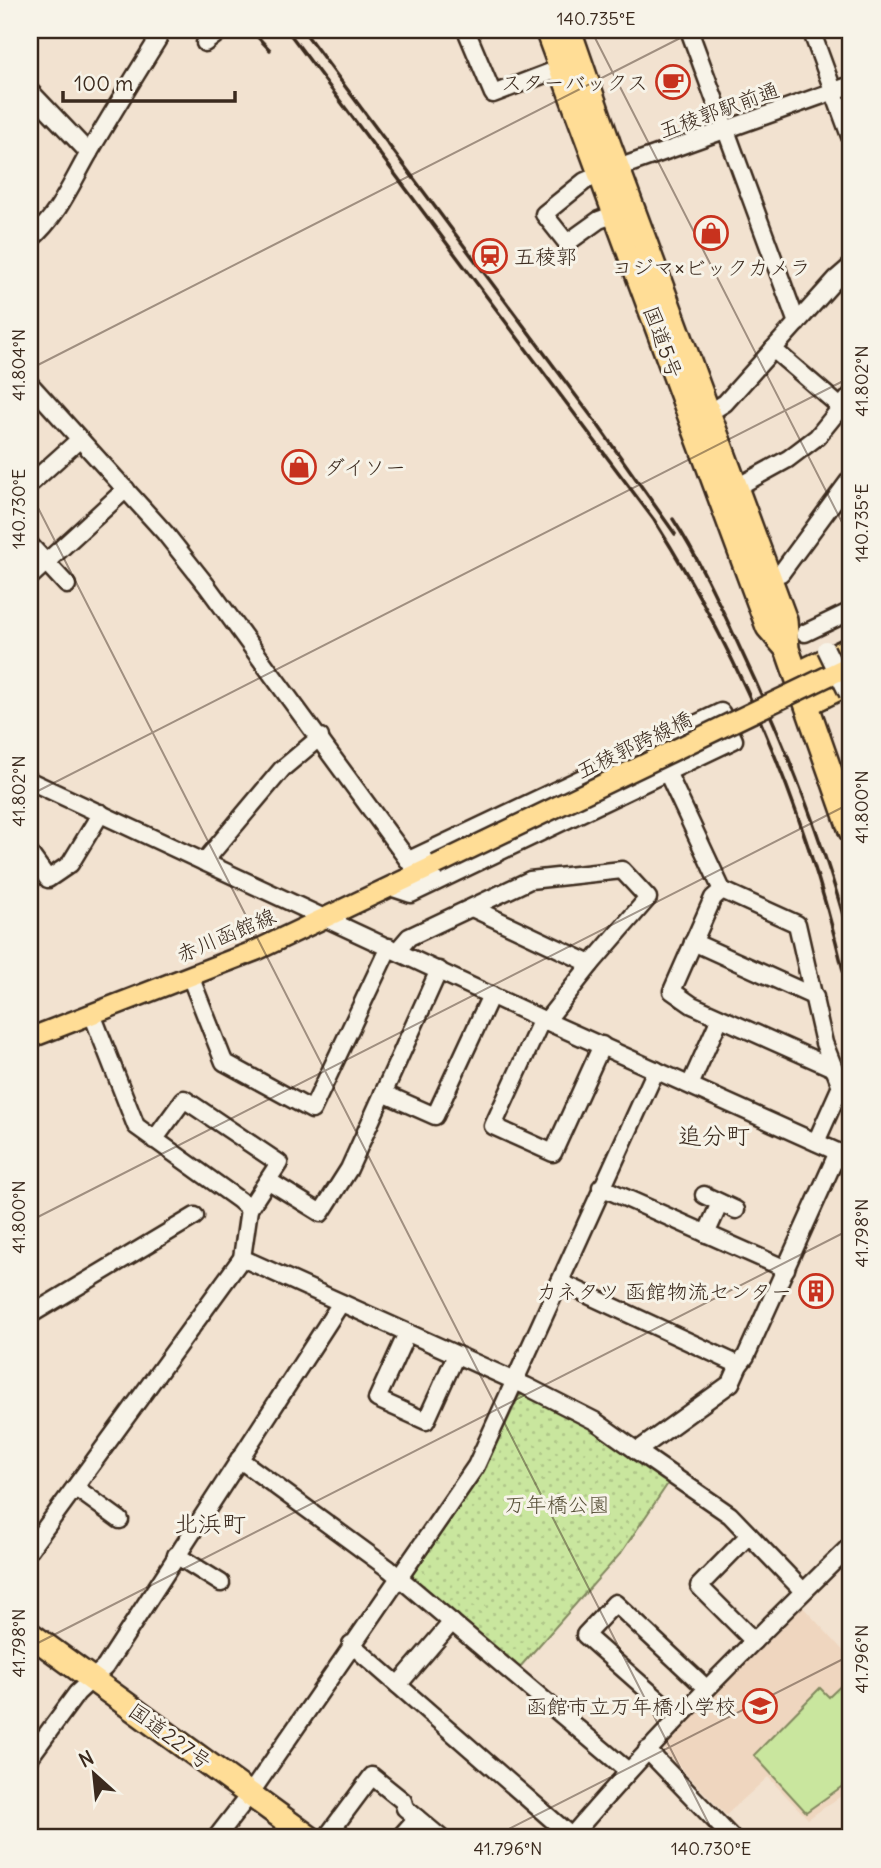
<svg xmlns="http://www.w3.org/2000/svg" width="881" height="1868" viewBox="0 0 881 1868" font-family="Delius,'Klee One',sans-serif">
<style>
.built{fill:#efd6bf}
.grass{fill:#c9e69e;stroke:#82885e;stroke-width:2}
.park{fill:url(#park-dots);stroke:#82885e;stroke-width:2}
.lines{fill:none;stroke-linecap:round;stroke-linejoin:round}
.minor-casing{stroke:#3b2a1e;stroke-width:21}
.major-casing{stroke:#3b2a1e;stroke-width:24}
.highway-casing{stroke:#3b2a1e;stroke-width:28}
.minor{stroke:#f7f3e8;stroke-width:16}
.major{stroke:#ffdd96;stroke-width:19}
.highway{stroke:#ffdd96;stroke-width:23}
.rail{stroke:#3b2a1e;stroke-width:3.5}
.minor-bridge-casing{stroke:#3b2a1e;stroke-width:21;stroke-linecap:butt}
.major-bridge-casing{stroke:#3b2a1e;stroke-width:24;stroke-linecap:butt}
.minor-bridge{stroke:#f7f3e8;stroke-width:16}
.major-bridge{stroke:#ffdd96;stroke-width:19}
.ticks{fill:none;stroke:#3b2a1e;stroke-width:2;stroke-opacity:0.45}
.labels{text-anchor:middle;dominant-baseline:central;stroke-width:6;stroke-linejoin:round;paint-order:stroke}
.poi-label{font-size:21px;fill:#3b2a1e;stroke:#f7f3e8;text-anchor:end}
.street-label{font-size:21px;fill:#3b2a1e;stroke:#f7f3e8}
.park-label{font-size:21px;fill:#575038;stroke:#f7f3e8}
.quarter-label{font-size:24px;fill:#3b2a1e;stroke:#f7f3e8}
.neatline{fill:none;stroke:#3b2a1e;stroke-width:2.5}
.ticks-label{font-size:18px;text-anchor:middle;fill:#3b2a1e}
</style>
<defs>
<pattern id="park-dots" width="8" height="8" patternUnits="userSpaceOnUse" patternTransform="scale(1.75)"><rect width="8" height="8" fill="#c9e69e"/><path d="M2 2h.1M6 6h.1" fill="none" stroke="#aec588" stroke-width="1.8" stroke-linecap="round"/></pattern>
</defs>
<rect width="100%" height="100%" fill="#f2e2d0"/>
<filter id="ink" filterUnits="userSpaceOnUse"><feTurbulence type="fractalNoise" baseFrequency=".0143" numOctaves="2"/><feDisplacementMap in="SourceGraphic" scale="14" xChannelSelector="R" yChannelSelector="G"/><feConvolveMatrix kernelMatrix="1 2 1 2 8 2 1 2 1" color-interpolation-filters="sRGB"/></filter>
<g filter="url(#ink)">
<polygon class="built" points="800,1604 851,1659 851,1789 808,1819 768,1777 726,1815 667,1754 664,1745"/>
<polygon class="grass" points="851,1676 851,1780 806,1812 754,1755 820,1688 829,1697"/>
<polygon class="park" points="525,1394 593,1429 669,1482 621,1553 519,1668 413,1579 413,1574 483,1472 519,1396"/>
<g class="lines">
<g class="minor-casing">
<g id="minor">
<polyline points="466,30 493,94 561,68"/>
<polyline points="689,30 797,323"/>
<polyline points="811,30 851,139"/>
<polyline points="205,43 222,30"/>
<polyline points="30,91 89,153"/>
<polyline points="616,214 599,220 567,243 544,214 585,181 601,174 851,85"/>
<path d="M30,240c29,-25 41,-56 60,-89 22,-38 45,-75 68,-112"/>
<polyline points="773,349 851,416"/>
<polyline points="30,384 165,533 207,586 413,867"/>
<polyline points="709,413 725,403 836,279 851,266"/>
<polyline points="30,484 80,439"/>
<polyline points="737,487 788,459 817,437 851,395"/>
<polyline points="30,545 67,585"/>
<polyline points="781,573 851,478"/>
<polyline points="30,577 126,489"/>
<polyline points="805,633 851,611"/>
<polyline points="667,772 722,890 797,924 824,1043 841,1086 816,1142"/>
<polyline points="30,781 546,1021 851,1158"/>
<polyline points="30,854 48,879 70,864 101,813"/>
<polyline points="204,862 282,769 320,737"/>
<polyline points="390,887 411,894 734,740 721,712 409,860"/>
<polyline points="722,890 713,898 672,991 692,1005 833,1068"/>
<polyline points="472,908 591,964"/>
<polyline points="693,942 815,997"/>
<polyline points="397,951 409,937 530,880 622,870 648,898 591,964 546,1021"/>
<polyline points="190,976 224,1062 312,1110 389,947"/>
<polyline points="92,1014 136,1126 239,1200 249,1209 279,1163 184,1099 154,1140"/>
<polyline points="542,1019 493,1126 553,1153 602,1045"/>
<polyline points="690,1085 720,1018"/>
<polyline points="383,1093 435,1116 491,995"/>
<polyline points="269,1181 321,1213 349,1169 439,970"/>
<polyline points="601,1187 786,1269"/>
<polyline points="704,1195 736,1210"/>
<polyline points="706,1234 720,1203"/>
<polyline points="242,1258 526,1386 595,1421 637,1451 731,1383 739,1365 746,1356 838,1152"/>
<polyline points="560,1282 739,1365"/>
<polyline points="30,1315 195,1216"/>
<polyline points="407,1333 377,1399 426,1421 456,1355"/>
<polyline points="637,1451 730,1515 803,1591"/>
<polyline points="239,1459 389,1569 628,1771"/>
<polyline points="76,1488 120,1520"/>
<polyline points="749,1535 699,1586 754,1641"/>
<polyline points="30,1549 242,1258 249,1209"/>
<polyline points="176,1555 221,1583"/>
<polyline points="351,1644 565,1831"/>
<polyline points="398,1685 452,1622"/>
<polyline points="678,1717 585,1635 615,1603 706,1688"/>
<polyline points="647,1750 732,1838"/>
<polyline points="30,1757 77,1693 105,1667 341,1303"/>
<polyline points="331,1831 372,1776 403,1801 405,1808 441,1838"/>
<polyline points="216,1838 250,1794 476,1466 656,1070"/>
<polyline points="399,1838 417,1818"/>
<path d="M570,1838c88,-103 184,-198 281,-293"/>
</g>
</g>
<g class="major-casing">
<g id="major">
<polyline points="795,673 851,646"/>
<polyline points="807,706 851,684"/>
<polyline points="30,1038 257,950 436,865"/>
</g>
</g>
<g class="highway-casing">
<g id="highway">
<polyline points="547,30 768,627 787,649"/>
<polyline points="569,30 609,145 785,620 787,649 851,831"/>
<polyline points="30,1634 310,1838"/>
</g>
</g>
<use href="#minor" class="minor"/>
<use href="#major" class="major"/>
<use href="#highway" class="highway"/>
<g class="rail">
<polyline points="251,30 270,50"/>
<path d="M287,30l367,490c94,148 161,315 197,486"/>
<polyline points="303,30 600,428 675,534"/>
<path d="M673,519c26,40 46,84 66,127 46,97 85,194 112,298"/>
</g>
<g class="minor-bridge-casing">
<polyline id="minor-bridge" points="826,649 848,694"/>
</g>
<g class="major-bridge-casing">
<polyline id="major-bridge" points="436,865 851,665"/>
</g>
<use href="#minor-bridge" class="minor-bridge"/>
<use href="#major-bridge" class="major-bridge"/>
</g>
</g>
<path class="ticks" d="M591,30l260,510M30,369l666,-339M30,492l686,1346M30,795l821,-418M30,1221l821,-418M30,1647l821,-418M491,1838l360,-183"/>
<defs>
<g id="cafe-ring" transform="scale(1.75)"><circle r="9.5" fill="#f7f3e8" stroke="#c8321e" stroke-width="1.5"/><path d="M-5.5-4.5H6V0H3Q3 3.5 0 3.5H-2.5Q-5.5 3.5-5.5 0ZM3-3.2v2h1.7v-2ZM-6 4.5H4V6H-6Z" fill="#c8321e"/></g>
<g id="shop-ring" transform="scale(1.75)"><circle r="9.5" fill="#f7f3e8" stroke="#c8321e" stroke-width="1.5"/><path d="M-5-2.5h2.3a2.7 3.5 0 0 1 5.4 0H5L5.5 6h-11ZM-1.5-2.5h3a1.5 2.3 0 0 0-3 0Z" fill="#c8321e"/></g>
<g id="station-ring" transform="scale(1.75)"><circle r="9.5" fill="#f7f3e8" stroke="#c8321e" stroke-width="1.5"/><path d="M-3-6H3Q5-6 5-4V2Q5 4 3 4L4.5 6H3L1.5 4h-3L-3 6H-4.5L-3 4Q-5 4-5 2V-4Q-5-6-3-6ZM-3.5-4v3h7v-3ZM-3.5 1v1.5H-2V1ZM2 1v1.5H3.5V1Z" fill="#c8321e"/></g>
<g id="building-ring" transform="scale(1.75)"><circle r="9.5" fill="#f7f3e8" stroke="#c8321e" stroke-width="1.5"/><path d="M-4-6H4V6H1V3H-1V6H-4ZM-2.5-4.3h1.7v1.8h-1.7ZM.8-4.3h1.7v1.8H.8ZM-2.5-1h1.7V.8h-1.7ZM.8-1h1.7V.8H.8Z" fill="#c8321e"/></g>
<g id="school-ring" transform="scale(1.75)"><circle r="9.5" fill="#f7f3e8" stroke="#c8321e" stroke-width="1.5"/><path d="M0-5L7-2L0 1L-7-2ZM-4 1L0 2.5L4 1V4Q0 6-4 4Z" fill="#c8321e"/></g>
</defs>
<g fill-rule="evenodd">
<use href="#cafe-ring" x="673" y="82"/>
<use href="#shop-ring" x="711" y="233"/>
<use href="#station-ring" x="490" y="256"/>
<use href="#shop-ring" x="299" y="467"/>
<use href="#building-ring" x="816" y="1291"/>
<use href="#school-ring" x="760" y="1706"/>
</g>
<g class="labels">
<g class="poi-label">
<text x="648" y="82">スターバックス</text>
<text x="514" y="256" text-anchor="start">五稜郭</text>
<text x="711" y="267" text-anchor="middle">コジマ×ビックカメラ</text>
<text x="324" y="467" text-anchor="start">ダイソー</text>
<text x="792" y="1291">カネタツ 函館物流センター</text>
<text x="736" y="1706">函館市立万年橋小学校</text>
</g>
<g class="street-label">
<text transform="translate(719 110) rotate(-20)">五稜郭駅前通</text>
<text transform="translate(663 342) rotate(70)">国道5号</text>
<text transform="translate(634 745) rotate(-26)">五稜郭跨線橋</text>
<text transform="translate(226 935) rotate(-23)">赤川函館線</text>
<text transform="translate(170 1736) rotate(36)">国道227号</text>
</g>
<g class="park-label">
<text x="557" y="1504">万年橋公園</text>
</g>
<g class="quarter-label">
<text x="714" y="1135">追分町</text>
<text x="210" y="1523">北浜町</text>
</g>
</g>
<rect width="881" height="1868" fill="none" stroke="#f7f3e8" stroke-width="77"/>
<g transform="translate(94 1774) rotate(333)" stroke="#f7f3e8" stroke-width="5" paint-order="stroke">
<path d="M0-5L12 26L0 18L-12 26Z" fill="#3b2a1e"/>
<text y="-10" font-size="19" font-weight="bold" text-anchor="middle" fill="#3b2a1e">N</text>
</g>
<path d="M63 91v10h172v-10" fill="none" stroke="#3b2a1e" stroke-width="3.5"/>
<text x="74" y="91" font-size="21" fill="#3b2a1e" stroke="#f7f3e8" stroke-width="5" paint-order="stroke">100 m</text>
<rect x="38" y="38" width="804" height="1791" class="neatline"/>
<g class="ticks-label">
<text x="596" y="25">140.735°E</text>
<text transform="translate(19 365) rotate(-90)" y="6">41.804°N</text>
<text transform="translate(862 381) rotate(-90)" y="6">41.802°N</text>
<text transform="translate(19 509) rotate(-90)" y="6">140.730°E</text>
<text transform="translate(862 523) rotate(-90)" y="6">140.735°E</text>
<text transform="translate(19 791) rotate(-90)" y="6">41.802°N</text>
<text transform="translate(862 807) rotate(-90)" y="6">41.800°N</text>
<text transform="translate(19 1217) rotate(-90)" y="6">41.800°N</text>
<text transform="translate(862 1233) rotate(-90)" y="6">41.798°N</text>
<text transform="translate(19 1643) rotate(-90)" y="6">41.798°N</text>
<text transform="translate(862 1659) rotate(-90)" y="6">41.796°N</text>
<text x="508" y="1855">41.796°N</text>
<text x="711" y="1855">140.730°E</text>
</g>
</svg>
